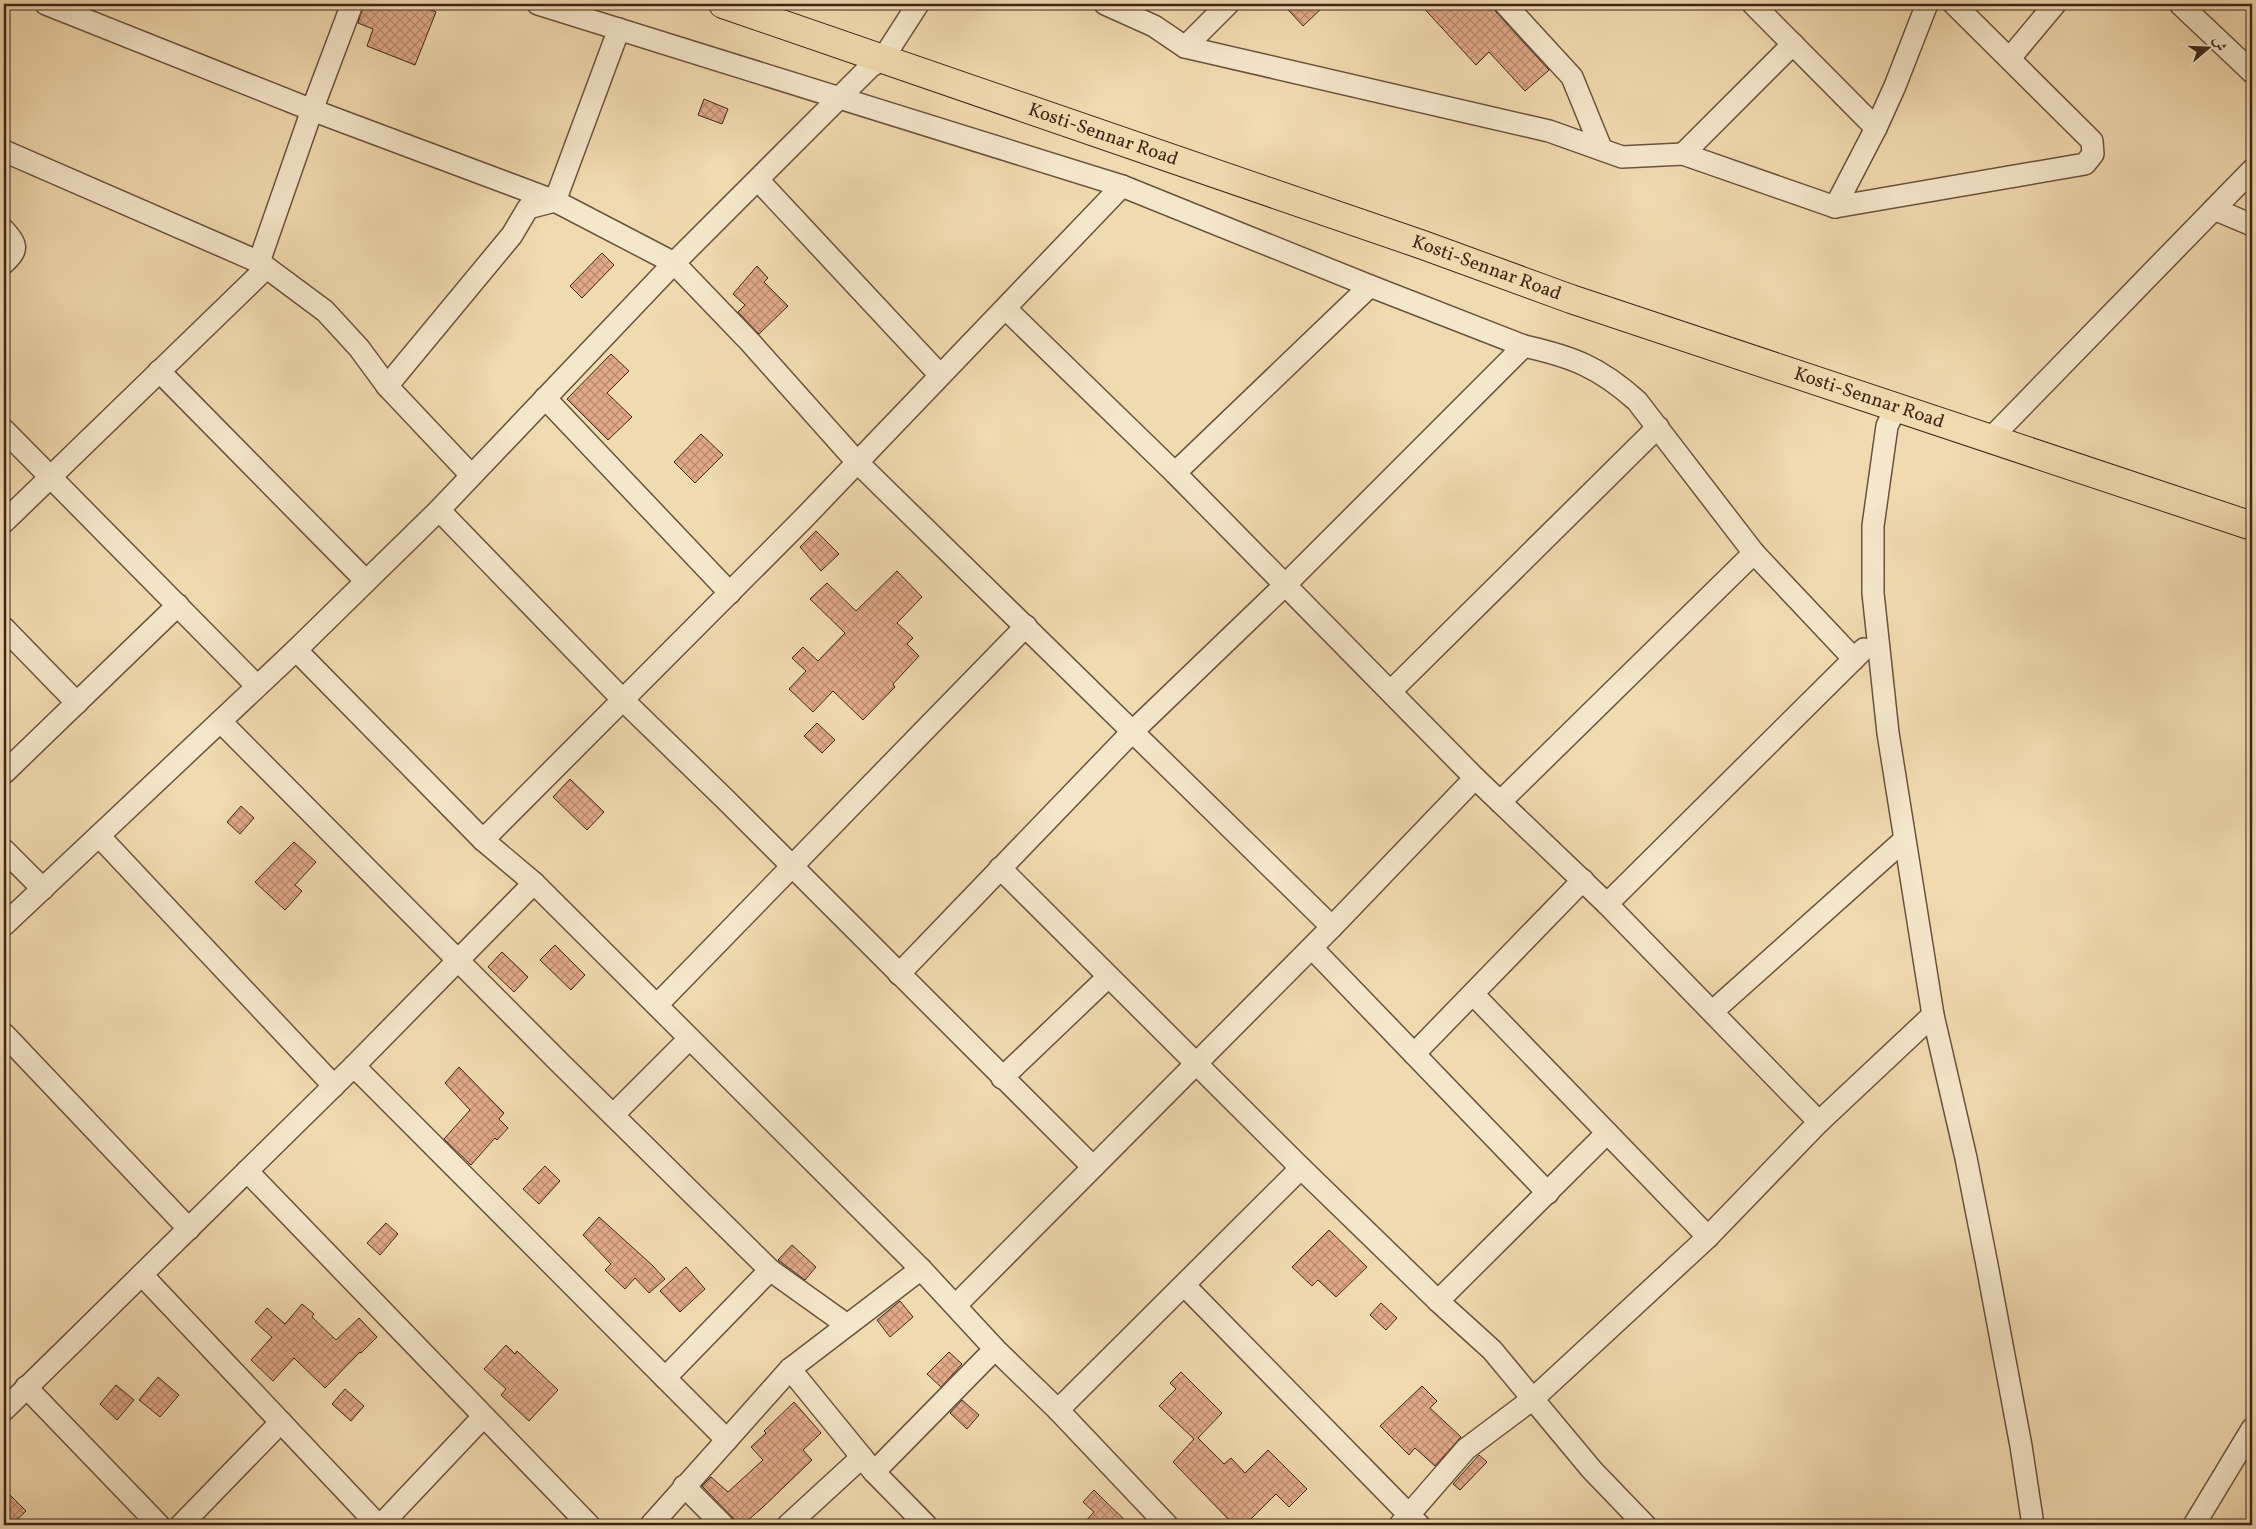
<svg xmlns="http://www.w3.org/2000/svg" width="2256" height="1529" viewBox="0 0 2256 1529" font-family="Vollkorn,Amiri,serif">
<style>
.building{fill:url(#building-cross-hatch);stroke:#3e2619}
.lines{fill:none;stroke-linecap:round;stroke-linejoin:round}
.minor-casing{stroke:#6a533e;stroke-width:24}
.highway-casing{stroke:#3e2619;stroke-width:30}
.minor{stroke:#f5e7cb;stroke-width:21}
.highway{stroke:#f0daaf;stroke-width:28}
.labels{text-anchor:middle;dominant-baseline:central;stroke-width:4;stroke-linejoin:round;paint-order:stroke}
.street-label{font-size:19px;fill:#3e2619;stroke:#f5e7cb}
</style>
<defs>
<pattern id="building-cross-hatch" width="8" height="8" patternUnits="userSpaceOnUse" patternTransform="scale(1.25)"><rect width="8" height="8" fill="#e1a988"/><path d="M0 0l8 8M0 8l8-8" fill="none" stroke="#b8896e"/></pattern>
</defs>
<rect width="100%" height="100%" fill="#f0daaf"/>
<filter id="stains"><feTurbulence type="fractalNoise" baseFrequency=".004" numOctaves="4"/><feColorMatrix values="0 0 0 0 .2 0 0 0 0 .09 0 0 0 0 .02 0 0 0 .5 -.17"/></filter>
<radialGradient id="worn" r=".72"><stop offset=".6" stop-color="#630" stop-opacity="0"/><stop offset="1" stop-color="#630" stop-opacity=".3"/></radialGradient>
<g class="building">
<polygon points="364,4 415,4 436,12 415,65 367,46 373,29 358,23"/>
<polygon points="1283,4 1326,4 1303,26"/>
<polygon points="1420,4 1492,4 1496,12 1549,70 1525,91 1489,52 1476,65"/>
<polygon points="704,99 728,109 722,124 698,115"/>
<polygon points="602,253 614,265 582,298 570,286"/>
<polygon points="757,266 768,278 764,282 788,306 759,334 738,312 745,305 733,294"/>
<polygon points="611,354 629,371 607,393 632,417 608,440 567,399"/>
<polygon points="701,434 723,455 695,483 674,462"/>
<polygon points="816,531 839,554 821,571 800,547"/>
<polygon points="897,571 922,597 897,623 913,638 907,644 919,656 893,684 895,687 863,720 833,691 813,712 789,689 806,671 792,658 803,647 818,661 845,633 810,599 827,583 856,611"/>
<polygon points="817,723 835,740 822,753 804,736"/>
<polygon points="570,779 604,812 587,830 553,797"/>
<polygon points="241,806 254,818 240,834 227,822"/>
<polygon points="294,842 316,862 295,885 302,891 285,910 255,882"/>
<polygon points="555,945 585,975 571,990 540,960"/>
<polygon points="502,952 528,977 514,992 488,967"/>
<polygon points="459,1067 504,1113 499,1119 508,1128 497,1140 495,1138 471,1165 444,1139 470,1110 445,1083"/>
<polygon points="545,1166 560,1181 539,1204 523,1189"/>
<polygon points="599,1217 652,1265 665,1279 649,1293 635,1278 625,1289 605,1270 611,1264 583,1235"/>
<polygon points="386,1223 398,1234 380,1255 367,1243"/>
<polygon points="1329,1230 1367,1267 1336,1297 1318,1280 1312,1286 1292,1267"/>
<polygon points="792,1245 816,1267 805,1280 778,1260"/>
<polygon points="686,1267 705,1289 680,1312 660,1291"/>
<polygon points="900,1301 913,1317 890,1337 877,1320"/>
<polygon points="1381,1303 1397,1318 1386,1330 1370,1315"/>
<polygon points="302,1304 314,1314 312,1317 336,1340 359,1318 377,1337 361,1353 360,1352 325,1388 294,1358 273,1381 251,1360 272,1337 255,1322 267,1308 285,1324"/>
<polygon points="506,1345 515,1354 517,1351 558,1390 529,1421 501,1395 506,1389 484,1369"/>
<polygon points="949,1352 962,1364 941,1387 927,1374"/>
<polygon points="1181,1372 1222,1413 1198,1438 1224,1464 1231,1458 1245,1473 1268,1450 1307,1489 1289,1507 1276,1494 1245,1525 1234,1525 1173,1462 1194,1439 1159,1406 1176,1389 1170,1383"/>
<polygon points="158,1377 179,1395 160,1417 139,1400"/>
<polygon points="116,1385 134,1400 117,1420 100,1404"/>
<polygon points="1422,1386 1437,1401 1430,1408 1461,1437 1435,1466 1415,1448 1409,1455 1380,1426"/>
<polygon points="345,1389 364,1406 351,1421 332,1404"/>
<polygon points="962,1400 979,1415 967,1429 950,1413"/>
<polygon points="794,1402 821,1433 803,1450 812,1460 761,1509 742,1525 740,1525 702,1486 711,1477 728,1492 763,1460 751,1447 766,1433 764,1431"/>
<polygon points="1479,1455 1487,1462 1460,1490 1453,1484"/>
<polygon points="4,1489 26,1511 11,1525 4,1525"/>
<polygon points="1094,1490 1105,1501 1130,1525 1082,1525 1094,1512 1083,1502"/>
</g>
<g class="lines">
<g class="minor-casing">
<g id="minor">
<polyline points="46,4 312,110 555,201 674,263 750,342 857,462 1332,927"/>
<polyline points="538,4 1122,186 1370,286 1524,346 1285,585 1132,732 899,974"/>
<polyline points="1105,4 1154,26 1185,47 1549,131 1622,157 1683,154 1835,207 2085,164 2093,154 2092,141 1954,4"/>
<polyline points="1505,4 1572,77 1601,148"/>
<polyline points="1753,4 1876,128"/>
<polyline points="2180,4 2252,72"/>
<polyline points="1185,47 1228,4"/>
<polyline points="2010,58 2055,4"/>
<polyline points="4,151 259,262 325,311 359,348 387,386 471,475"/>
<polyline points="1683,154 1793,44"/>
<polyline points="758,180 940,375"/>
<polyline points="1835,207 1876,128 1895,86 1927,4"/>
<polyline points="2214,209 2252,225"/>
<path d="M4,230c13,15 15,19 0,33"/>
<polyline points="1006,309 1175,473 1475,778 1607,904 1819,1122"/>
<path d="M1524,346c49,11 75,21 113,55l117,152 100,106"/>
<polyline points="159,371 365,580"/>
<polyline points="387,386 512,235 528,208 555,201 619,29"/>
<polyline points="545,398 730,593"/>
<polyline points="1896,407 1887,426 1873,526 1873,593 1888,733 1933,1015 1966,1158 1987,1265 2021,1446 2033,1525"/>
<polyline points="4,430 257,686"/>
<polyline points="1991,438 2252,170"/>
<polyline points="1175,473 1370,286"/>
<polyline points="439,510 624,701 726,800 1093,1167"/>
<polyline points="4,522 261,273 259,262 312,110 352,4"/>
<polyline points="4,628 77,703"/>
<polyline points="296,650 483,840 534,883 921,1269 995,1349 1058,1410 1167,1525"/>
<polyline points="1391,691 1658,427"/>
<polyline points="221,722 558,1061 770,1270 847,1325"/>
<polyline points="4,773 178,605"/>
<polyline points="1500,802 1754,553"/>
<polyline points="99,836 334,1086"/>
<polyline points="483,840 804,518 1122,186"/>
<polyline points="4,850 43,889"/>
<polyline points="1000,868 1301,1168 1438,1301 1492,1350 1592,1470 1645,1525"/>
<polyline points="1607,904 1864,649"/>
<polyline points="4,925 296,650 439,510 674,263 870,67 882,60 918,4"/>
<polyline points="1312,948 1548,1193"/>
<polyline points="1473,994 1708,1237"/>
<polyline points="657,1005 1026,626"/>
<polyline points="1713,1011 1903,841"/>
<polyline points="4,1034 189,1229"/>
<polyline points="1414,1054 1583,880"/>
<polyline points="354,1066 727,1440"/>
<polyline points="1002,1078 1108,977"/>
<polyline points="614,1114 689,1039"/>
<polyline points="247,1171 589,1525"/>
<polyline points="142,1275 378,1525"/>
<polyline points="1185,1286 1419,1525"/>
<polyline points="1438,1301 1607,1133"/>
<polyline points="956,1305 1332,927 1475,778"/>
<polyline points="790,1369 874,1472 926,1525"/>
<polyline points="665,1378 770,1270"/>
<polyline points="26,1387 159,1525"/>
<polyline points="4,1410 354,1066 534,883"/>
<polyline points="1058,1410 1301,1168"/>
<polyline points="874,1472 995,1349"/>
<polyline points="684,1486 723,1525"/>
<polyline points="181,1525 281,1422"/>
<polyline points="381,1525 483,1417"/>
<polyline points="651,1525 790,1369 921,1269"/>
<polyline points="788,1525 862,1457"/>
<polyline points="1400,1525 1466,1449 1534,1398 1708,1237 1819,1122 1933,1015"/>
<polyline points="2194,1525 2252,1429"/>
</g>
</g>
<g class="highway-casing">
<g id="highway">
<path id="s1" d="M723,4l700,241 148,54 681,227"/>
</g>
</g>
<use href="#minor" class="minor"/>
<use href="#highway" class="highway"/>
</g>
<g class="labels">
<g class="street-label">
<text stroke="none"><textPath href="#s1" startOffset="402">Kosti-Sennar Road</textPath></text>
<text stroke="none"><textPath href="#s1" startOffset="808">Kosti-Sennar Road</textPath></text>
<text stroke="none"><textPath href="#s1" startOffset="1212">Kosti-Sennar Road</textPath></text>
</g>
</g>
<rect width="2256" height="1529" fill="none" stroke="#f0daaf" stroke-width="20"/>
<rect x="5" y="5" width="2246" height="1519" fill="none" stroke="#3e2619" stroke-width="2.5"/>
<rect x="10" y="10" width="2236" height="1509" fill="none" stroke="#3e2619"/>
<g transform="translate(2208 48) rotate(71)" stroke="#f5e7cb" stroke-width="4" paint-order="stroke">
<path d="M0-4L9 19L0 12L-9 19Z" fill="#3e2619"/>
<text y="-8" font-size="14" font-weight="bold" text-anchor="middle" fill="#3e2619">ش</text>
</g>
<rect width="100%" height="100%" filter="url(#stains)"/>
<rect width="100%" height="100%" fill="url(#worn)"/>
</svg>
